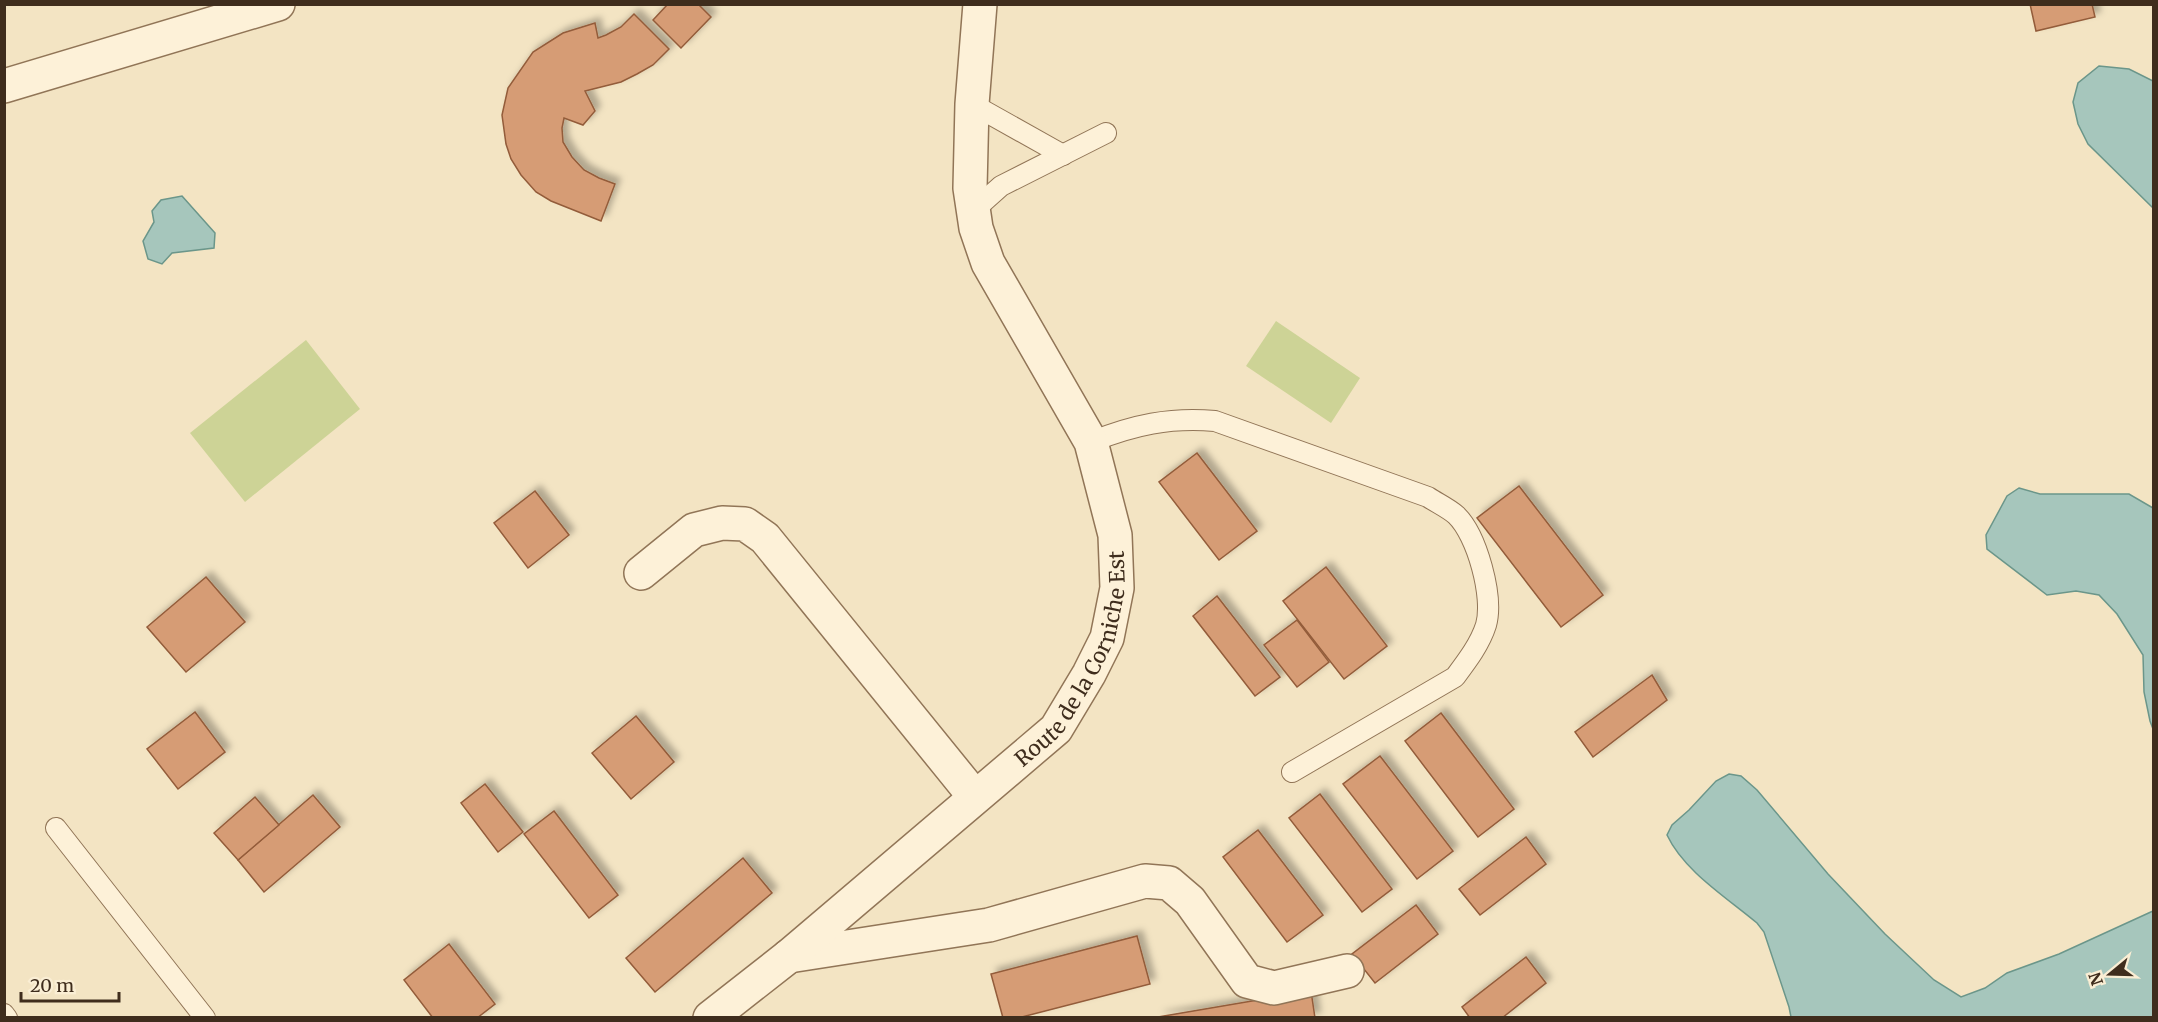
<svg xmlns="http://www.w3.org/2000/svg" width="2158" height="1022" viewBox="0 0 2158 1022" font-family="Merriweather,serif">
<style>
.green{fill:#cdd396}
.water{fill:#a6c6bc;stroke:#6b968a;stroke-width:1.5}
.building{fill:#d69c75;stroke:#935c3a;stroke-width:1.5;filter:url(#shadow)}
.lines{fill:none;stroke-linecap:round;stroke-linejoin:round}
.service-casing{stroke:#917557;stroke-width:22}
.minor-casing{stroke:#917557;stroke-width:36}
.tertiary-casing{stroke:#917557;stroke-width:36}
.service{stroke:#fdf1d8;stroke-width:20}
.minor{stroke:#fdf1d8;stroke-width:33}
.tertiary{stroke:#fdf1d8;stroke-width:33}
.labels{text-anchor:middle;dominant-baseline:central;stroke-width:5;stroke-linejoin:round;paint-order:stroke}
.street-label{font-size:21px;fill:#3f2d1d;stroke:#faeed4}
</style>
<defs>
<filter id="shadow"><feDropShadow dx="5.5" dy="-5.5" stdDeviation="3" flood-color="#0004"/></filter>
</defs>
<rect width="100%" height="100%" fill="#f3e4c3"/>
<g class="green">
<polygon points="1276,321 1360,378 1331,423 1246,366"/>
<polygon points="306,340 360,409 245,502 190,433"/>
</g>
<g class="water">
<polygon points="2099,66 2129,69 2153,81 2153,208 2088,144 2078,124 2073,102 2078,83"/>
<polygon points="182,196 215,233 214,248 172,253 162,264 148,259 143,241 154,222 152,211 161,200"/>
<polygon points="2019,488 2040,494 2129,494 2153,508 2153,729 2150,721 2144,692 2143,655 2117,614 2099,595 2076,591 2047,595 1987,549 1986,535 2007,496"/>
<path d="M1729,774l12,2 16,14 71,84 57,60 49,46 27,17 24,-9 22,-15 52,-19 94,-43v106h-362l-2,-10 -25,-75 -7,-9c-31,-26 -73,-52 -90,-88l5,-10 17,-15 27,-29z"/>
</g>
<g class="building">
<polygon points="668,4 698,4 711,17 681,48 653,20"/>
<polygon points="2030,4 2092,4 2095,17 2036,31"/>
<polygon points="634,14 669,49 653,65 637,74 621,82 585,91 595,111 583,125 564,118 562,128 563,142 572,157 584,170 599,178 615,184 601,221 551,201 536,192 521,175 511,159 506,144 502,115 508,88 533,52 563,33 595,23 598,38 606,35 621,27"/>
<polygon points="1197,453 1257,531 1219,560 1159,482"/>
<polygon points="1519,486 1603,595 1561,627 1477,518"/>
<polygon points="535,491 569,535 528,568 494,523"/>
<polygon points="1326,567 1387,646 1344,679 1283,601"/>
<polygon points="206,577 245,622 186,672 147,627"/>
<polygon points="1217,596 1280,677 1255,696 1193,616"/>
<polygon points="1297,620 1329,662 1297,687 1264,645"/>
<polygon points="1652,675 1667,700 1593,757 1575,732"/>
<polygon points="195,712 225,752 178,789 147,749"/>
<polygon points="1441,713 1514,809 1478,837 1405,741"/>
<polygon points="636,716 674,762 631,799 592,753"/>
<polygon points="1380,756 1453,851 1417,879 1343,784"/>
<polygon points="485,784 523,832 498,852 461,803"/>
<polygon points="1320,794 1392,889 1362,912 1289,818"/>
<polygon points="313,795 340,827 264,892 238,860"/>
<polygon points="255,797 279,825 238,860 214,833"/>
<polygon points="554,811 618,895 589,918 524,834"/>
<polygon points="1258,830 1323,915 1287,942 1223,857"/>
<polygon points="1526,837 1546,864 1480,915 1459,889"/>
<polygon points="743,858 772,893 655,992 626,958"/>
<polygon points="1416,905 1438,934 1375,983 1352,954"/>
<polygon points="1137,936 1150,984 1018,1018 1003,1018 991,974"/>
<polygon points="449,944 495,1004 477,1018 433,1018 404,980"/>
<polygon points="1526,957 1546,983 1502,1018 1470,1018 1462,1007"/>
<polygon points="1311,991 1315,1018 1158,1017"/>
</g>
<g class="lines">
<g class="service-casing">
<g id="service">
<polyline points="972,104 1063,155"/>
<polyline points="973,211 1001,186 1106,133"/>
<path d="M1091,442c42,-17 79,-25 124,-21l213,76c9,6 20,11 28,18 21,20 38,82 30,110 -6,19 -19,36 -31,52l-163,95"/>
<polyline points="56,828 205,1018"/>
<polyline points="4,1014 7,1018"/>
</g>
</g>
<g class="minor-casing">
<g id="minor">
<polyline points="641,573 694,530 722,523 745,524 765,538 975,797"/>
<polyline points="789,956 989,925 1145,881 1169,883 1190,901 1247,981 1274,988 1347,971"/>
</g>
</g>
<g class="tertiary-casing">
<g id="tertiary">
<polyline points="4,86 278,4"/>
<path id="s1" d="M710,1018l79,-62 267,-227 33,-55 18,-36 10,-50 -2,-53 -24,-93 -103,-179 -12,-35 -6,-40 2,-84 8,-100"/>
</g>
</g>
<use href="#service" class="service"/>
<use href="#minor" class="minor"/>
<use href="#tertiary" class="tertiary"/>
</g>
<g class="labels">
<g class="street-label">
<text stroke="none"><textPath href="#s1" startOffset="522">Route de la Corniche Est</textPath></text>
</g>
</g>
<rect width="2158" height="1022" fill="none" stroke="#3f2d1d" stroke-width="12"/>
<g transform="translate(2110 974) rotate(251)" stroke="#faeed4" stroke-width="4.5" paint-order="stroke">
<path d="M0-4.5L10 22L0 15L-10 22Z" fill="#3f2d1d"/>
<text y="-9" font-size="16" font-weight="bold" text-anchor="middle" fill="#3f2d1d">N</text>
</g>
<path d="M21 992v9h98v-9" fill="none" stroke="#3f2d1d" stroke-width="3"/>
<text x="30" y="992" font-size="18" fill="#3f2d1d" stroke="#faeed4" stroke-width="4.5" paint-order="stroke">20 m</text>
</svg>
